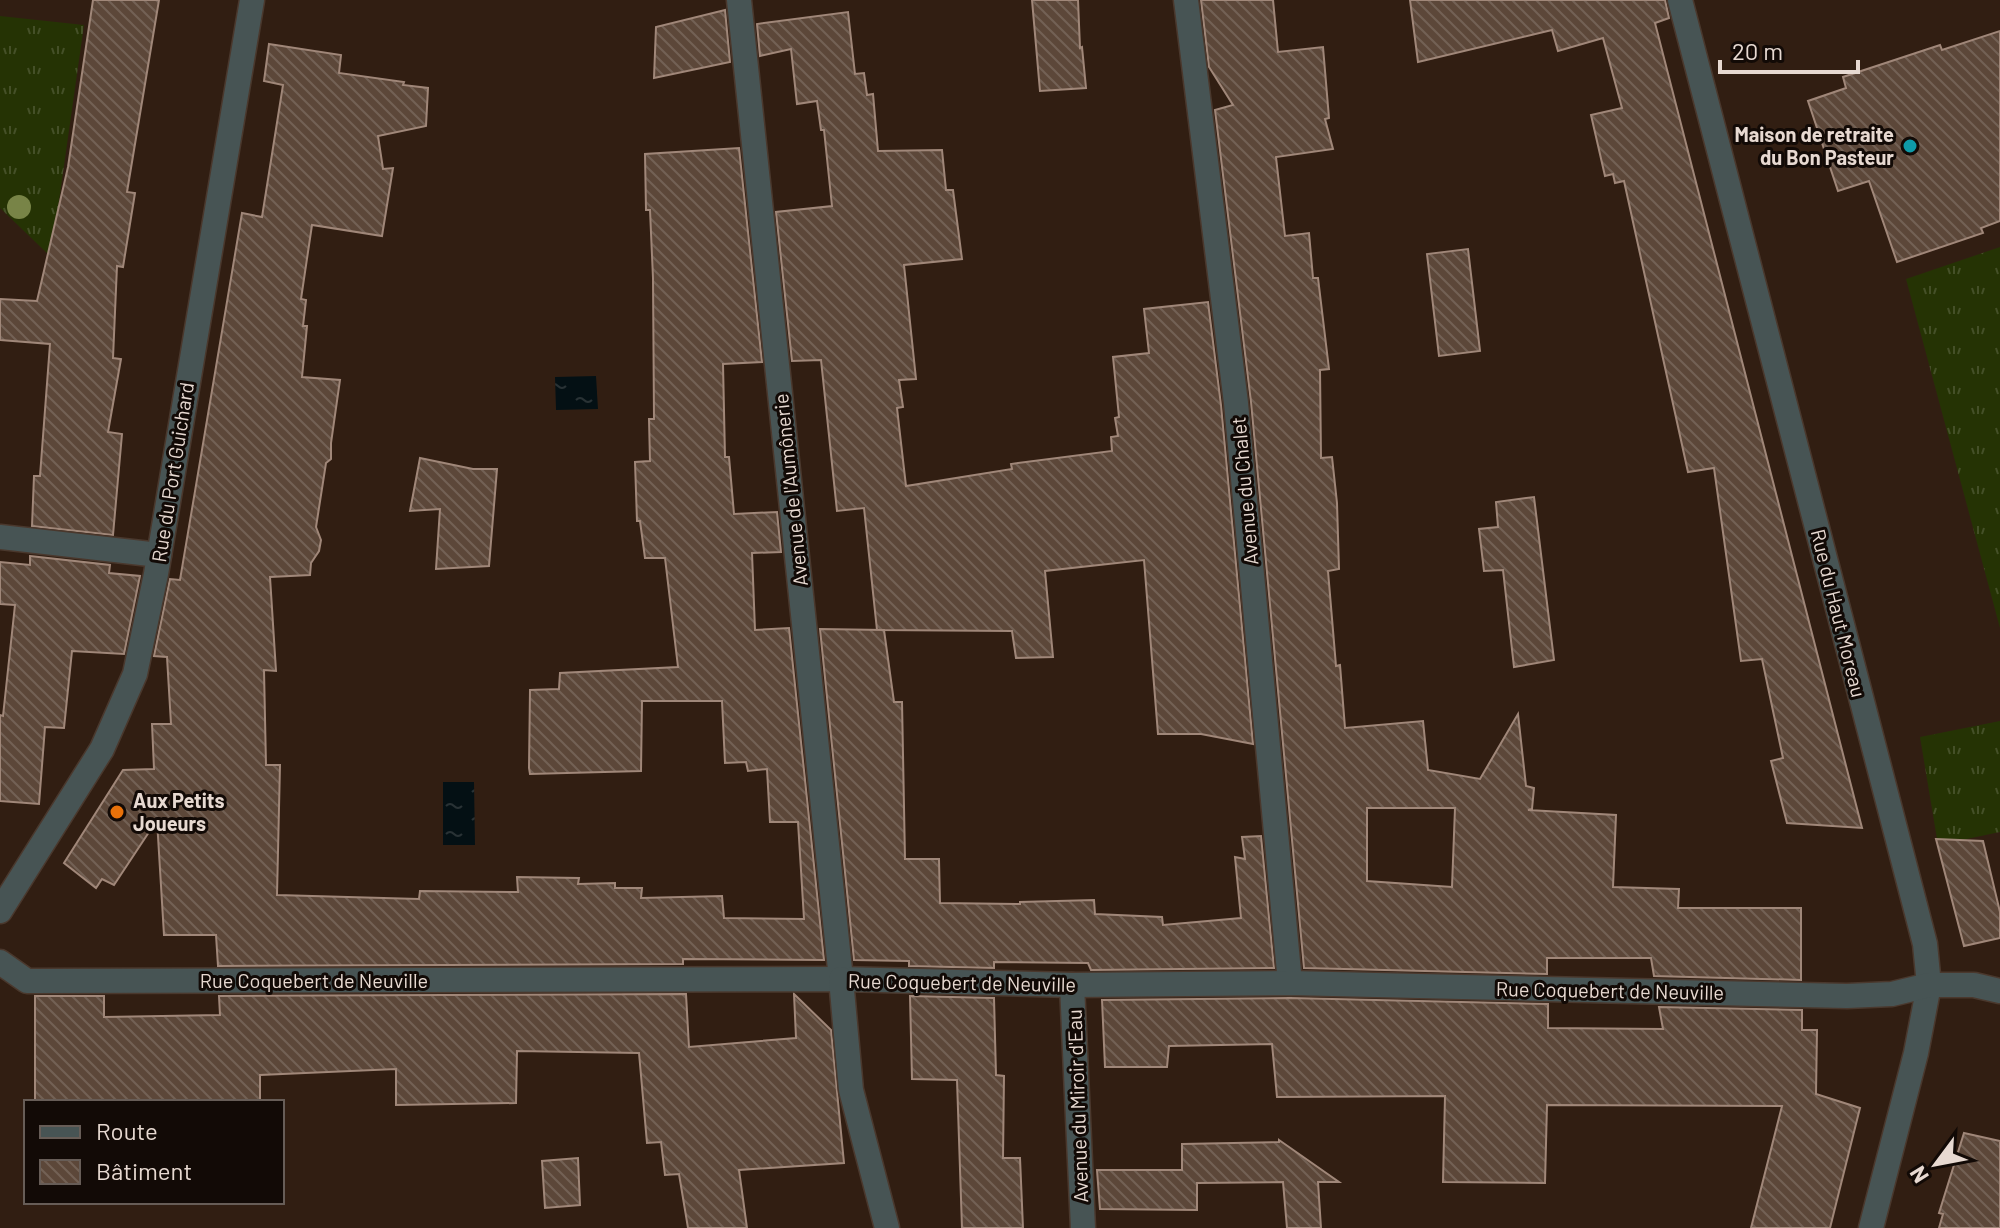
<svg xmlns="http://www.w3.org/2000/svg" width="2000" height="1228" viewBox="0 0 2000 1228" font-family="Barlow,sans-serif">
<style>
.grass{fill:url(#grass-tufts)}
.water{fill:url(#water-ripples)}
.building{fill:url(#building-back-hatch);stroke:#a08779;stroke-width:2;fill-rule:evenodd}
.lines{fill:none;stroke-linecap:round;stroke-linejoin:round}
.lane-casing{stroke:#4a382d;stroke-width:27}
.street-casing{stroke:#4a382d;stroke-width:27}
.lane{stroke:#475454;stroke-width:24}
.street{stroke:#475454;stroke-width:24}
.tree{fill:#788447}
.culture-dot{fill:#0f9aa8;stroke:#120a06;stroke-width:3}
.food-dot{fill:#e8710a;stroke:#120a06;stroke-width:3}
.labels{text-anchor:middle;dominant-baseline:central;stroke-width:6;stroke-linejoin:round;paint-order:stroke}
.poi-label{font-size:20px;font-weight:bold;fill:#e7d9d1;stroke:#120a06;text-anchor:end}
.street-label{font-size:20px;fill:#e7d9d1;stroke:#120a06}
</style>
<defs>
<pattern id="grass-tufts" width="24" height="20" patternUnits="userSpaceOnUse" patternTransform="scale(2)"><rect width="24" height="20" fill="#253304"/><path d="M3 7l-1-3M5 7V3M7 7l1-3M15 17l-1-3M17 17v-4M19 17l1-3" fill="none" stroke="#455028"/></pattern>
<pattern id="water-ripples" width="26" height="14" patternUnits="userSpaceOnUse" patternTransform="scale(2)"><rect width="26" height="14" fill="#041014"/><path d="M2 4q2-2 4 0t4 0M15 11q2-2 4 0t4 0" fill="none" stroke="#293235"/></pattern>
<pattern id="building-back-hatch" width="6" height="6" patternUnits="userSpaceOnUse" patternTransform="scale(2)"><rect width="6" height="6" fill="#5c4739"/><path d="M-1 5l2 2M0 0l6 6M5-1l2 2" fill="none" stroke="#736155"/></pattern>
</defs>
<rect width="100%" height="100%" fill="#311e12"/>
<g class="grass">
<polygon points="0,16 84,25 51,257 0,208"/>
<polygon points="2000,247 2000,628 1906,279"/>
<polygon points="2000,721 2000,832 1938,845 1920,737"/>
</g>
<g class="water">
<polygon points="596,376 598,409 556,410 555,377"/>
<polygon points="443,782 474,782 475,845 443,845"/>
</g>
<g class="building">
<polygon points="93,0 159,0 127,192 135,193 123,267 117,266 113,358 121,359 108,432 122,434 113,535 32,526 34,476 40,476 50,344 0,340 0,299 37,301 68,167"/>
<polygon points="1032,0 1078,0 1080,48 1082,47 1086,88 1040,91"/>
<path d="M1201,0h72l5,52 45,-5 6,71 -4,1 8,30 -57,8 9,79 24,-3 4,45h5l11,91 -9,1 1,88 11,-1 5,46 2,66 -11,2 8,95 4,-1 5,63 78,-7 5,49 52,9 38,-65 8,72 8,2 -2,21 -4,1 88,5 -3,72 66,2 -1,19h123v72l-147,-4 -3,-18h-104v16l-243,-6 -53,-566 -36,-292 18,-5 -24,-38zM1367,808h88l-3,79 -85,-6z"/>
<polygon points="1410,0 1665,0 1669,18 1655,23 1862,828 1787,823 1771,761 1783,758 1762,659 1741,661 1714,468 1688,472 1624,181 1615,183 1613,174 1605,176 1591,115 1622,108 1603,38 1558,51 1552,30 1418,62"/>
<polygon points="725,10 730,62 654,78 656,27"/>
<polygon points="848,12 855,74 864,73 867,95 873,94 878,151 942,150 946,190 953,190 962,259 904,265 916,379 899,380 903,407 897,408 906,486 1012,469 1011,464 1112,451 1111,437 1118,436 1115,418 1119,417 1113,357 1149,353 1144,309 1208,302 1221,405 1253,744 1201,734 1158,734 1144,560 1045,571 1053,657 1016,658 1012,631 877,630 864,508 837,511 821,360 792,361 776,212 832,206 824,130 821,130 817,101 797,104 791,49 760,56 757,24"/>
<polygon points="2000,31 2000,221 1981,228 1983,233 1897,262 1869,181 1838,191 1808,101 1846,88 1843,77 1940,45 1942,50"/>
<polygon points="269,44 341,55 339,73 404,82 403,85 428,88 426,126 378,136 383,169 393,168 382,236 312,225 301,299 306,300 303,326 307,326 302,377 340,380 331,443 331,459 326,463 316,527 321,540 319,551 311,563 310,575 270,577 276,671 264,670 266,765 280,765 277,895 419,899 420,891 518,892 517,877 579,878 578,884 615,883 615,888 642,888 641,898 722,896 724,918 804,919 798,822 770,822 767,769 748,771 746,762 725,763 722,701 642,701 641,771 530,774 529,768 530,690 559,689 560,673 678,667 665,558 645,558 640,521 637,521 635,462 650,461 649,419 654,419 653,278 650,210 646,210 645,154 739,148 762,362 723,364 725,457 729,457 734,514 777,512 781,552 752,553 755,630 789,628 824,960 683,959 683,964 218,966 216,935 164,935 157,820 114,885 102,879 96,888 64,863 123,770 154,769 152,724 171,724 167,657 154,656 170,579 180,580 242,213 262,217 283,85 264,81"/>
<polygon points="1468,249 1480,351 1439,356 1427,254"/>
<polygon points="420,458 473,469 497,469 489,566 436,569 440,509 410,511"/>
<polygon points="1534,497 1554,660 1514,667 1503,570 1484,571 1479,529 1498,527 1496,502"/>
<polygon points="30,556 110,565 109,573 140,576 124,654 72,651 64,728 45,727 39,804 0,801 0,715 3,716 15,605 0,604 0,562 30,565"/>
<polygon points="820,629 884,630 894,702 902,702 905,859 939,859 940,903 1020,904 1020,902 1094,900 1095,914 1162,917 1163,925 1241,918 1235,857 1245,859 1242,837 1261,836 1274,968 1091,970 1088,963 994,962 994,968 909,966 909,961 854,960"/>
<polygon points="1936,839 1983,841 2000,912 2000,938 1964,946"/>
<polygon points="686,994 689,1047 796,1038 794,994 831,1030 844,1163 739,1170 747,1228 688,1228 679,1174 665,1175 661,1142 647,1143 639,1053 517,1051 516,1103 396,1105 396,1069 260,1075 260,1102 35,1102 35,996 104,996 104,1017 220,1015 219,996"/>
<polygon points="910,996 994,998 996,1075 1004,1076 1003,1158 1020,1158 1023,1228 962,1228 957,1080 912,1079"/>
<polygon points="1290,998 1548,1004 1548,1028 1663,1029 1659,1007 1802,1010 1802,1030 1817,1030 1816,1094 1860,1108 1830,1228 1751,1228 1782,1106 1547,1105 1545,1183 1443,1182 1445,1096 1277,1097 1272,1044 1169,1046 1167,1067 1105,1067 1102,1000"/>
<polygon points="1964,1133 2000,1141 2000,1228 1939,1228 1943,1214 1939,1213"/>
<polygon points="1279,1140 1339,1182 1318,1182 1321,1228 1287,1228 1283,1182 1197,1183 1197,1210 1100,1209 1097,1170 1182,1170 1182,1144 1279,1142"/>
<polygon points="578,1158 580,1205 545,1208 542,1161"/>
</g>
<g class="lines">
<g class="lane-casing">
<g id="lane">
<polyline points="739,0 841,979"/>
<polyline points="1186,0 1236,403 1290,983"/>
<polyline points="0,537 159,555"/>
<polyline points="1072,985 1083,1228"/>
</g>
</g>
<g class="street-casing">
<g id="street">
<polyline points="1680,0 1925,944 1929,985 1916,1053 1871,1228"/>
<polyline points="0,911 102,749 135,674 156,574 252,0"/>
<polyline points="0,962 27,981 841,979 1072,985 1290,983 1847,996 1892,994 1929,985 1974,985 2000,991"/>
<polyline points="841,979 851,1090 887,1228"/>
</g>
</g>
<use href="#lane" class="lane"/>
<use href="#street" class="street"/>
</g>
<circle class="tree" cx="19" cy="207" r="12"/>
<circle class="culture-dot" cx="1910" cy="146" r="8"/>
<circle class="food-dot" cx="117" cy="812" r="8"/>
<g class="labels">
<g class="poi-label">
<text x="1894" y="134">Maison de retraite<tspan x="1894" dy="23">du Bon Pasteur</tspan></text>
<text x="133" y="800" text-anchor="start">Aux Petits<tspan x="133" dy="23">Joueurs</tspan></text>
</g>
<g class="street-label">
<text transform="translate(172 472) rotate(-81)">Rue du Port Guichard</text>
<text transform="translate(790 490) rotate(-96)">Avenue de l'Aumônerie</text>
<text transform="translate(1244 491) rotate(-95)">Avenue du Chalet</text>
<text transform="translate(1839 613) rotate(76)">Rue du Haut Moreau</text>
<text x="314" y="980">Rue Coquebert de Neuville</text>
<text transform="translate(962 982) rotate(1)">Rue Coquebert de Neuville</text>
<text transform="translate(1610 990) rotate(1)">Rue Coquebert de Neuville</text>
<text transform="translate(1077 1106) rotate(-92)">Avenue du Miroir d'Eau</text>
</g>
</g>
<rect x="24" y="1100" width="260" height="104" fill="#120a06" stroke="#675d57" stroke-width="2"/>
<rect x="40" y="1126" width="40" height="12" fill="#475454" stroke="#675d57" stroke-width="2"/>
<text x="96" y="1140" font-size="24" fill="#e7d9d1">Route</text>
<rect x="40" y="1160" width="40" height="24" fill="url(#building-back-hatch)" stroke="#675d57" stroke-width="2"/>
<text x="96" y="1180" font-size="24" fill="#e7d9d1">Bâtiment</text>
<g transform="translate(1936 1164) rotate(238)" stroke="#120a06" stroke-width="6" paint-order="stroke">
<path d="M0-6L14 30L0 20L-14 30Z" fill="#e7d9d1"/>
<text y="-12" font-size="22" font-weight="bold" text-anchor="middle" fill="#e7d9d1">N</text>
</g>
<path d="M1720 60v12h138v-12" fill="none" stroke="#e7d9d1" stroke-width="4"/>
<text x="1732" y="60" font-size="24" fill="#e7d9d1" stroke="#120a06" stroke-width="6" paint-order="stroke">20 m</text>
</svg>
